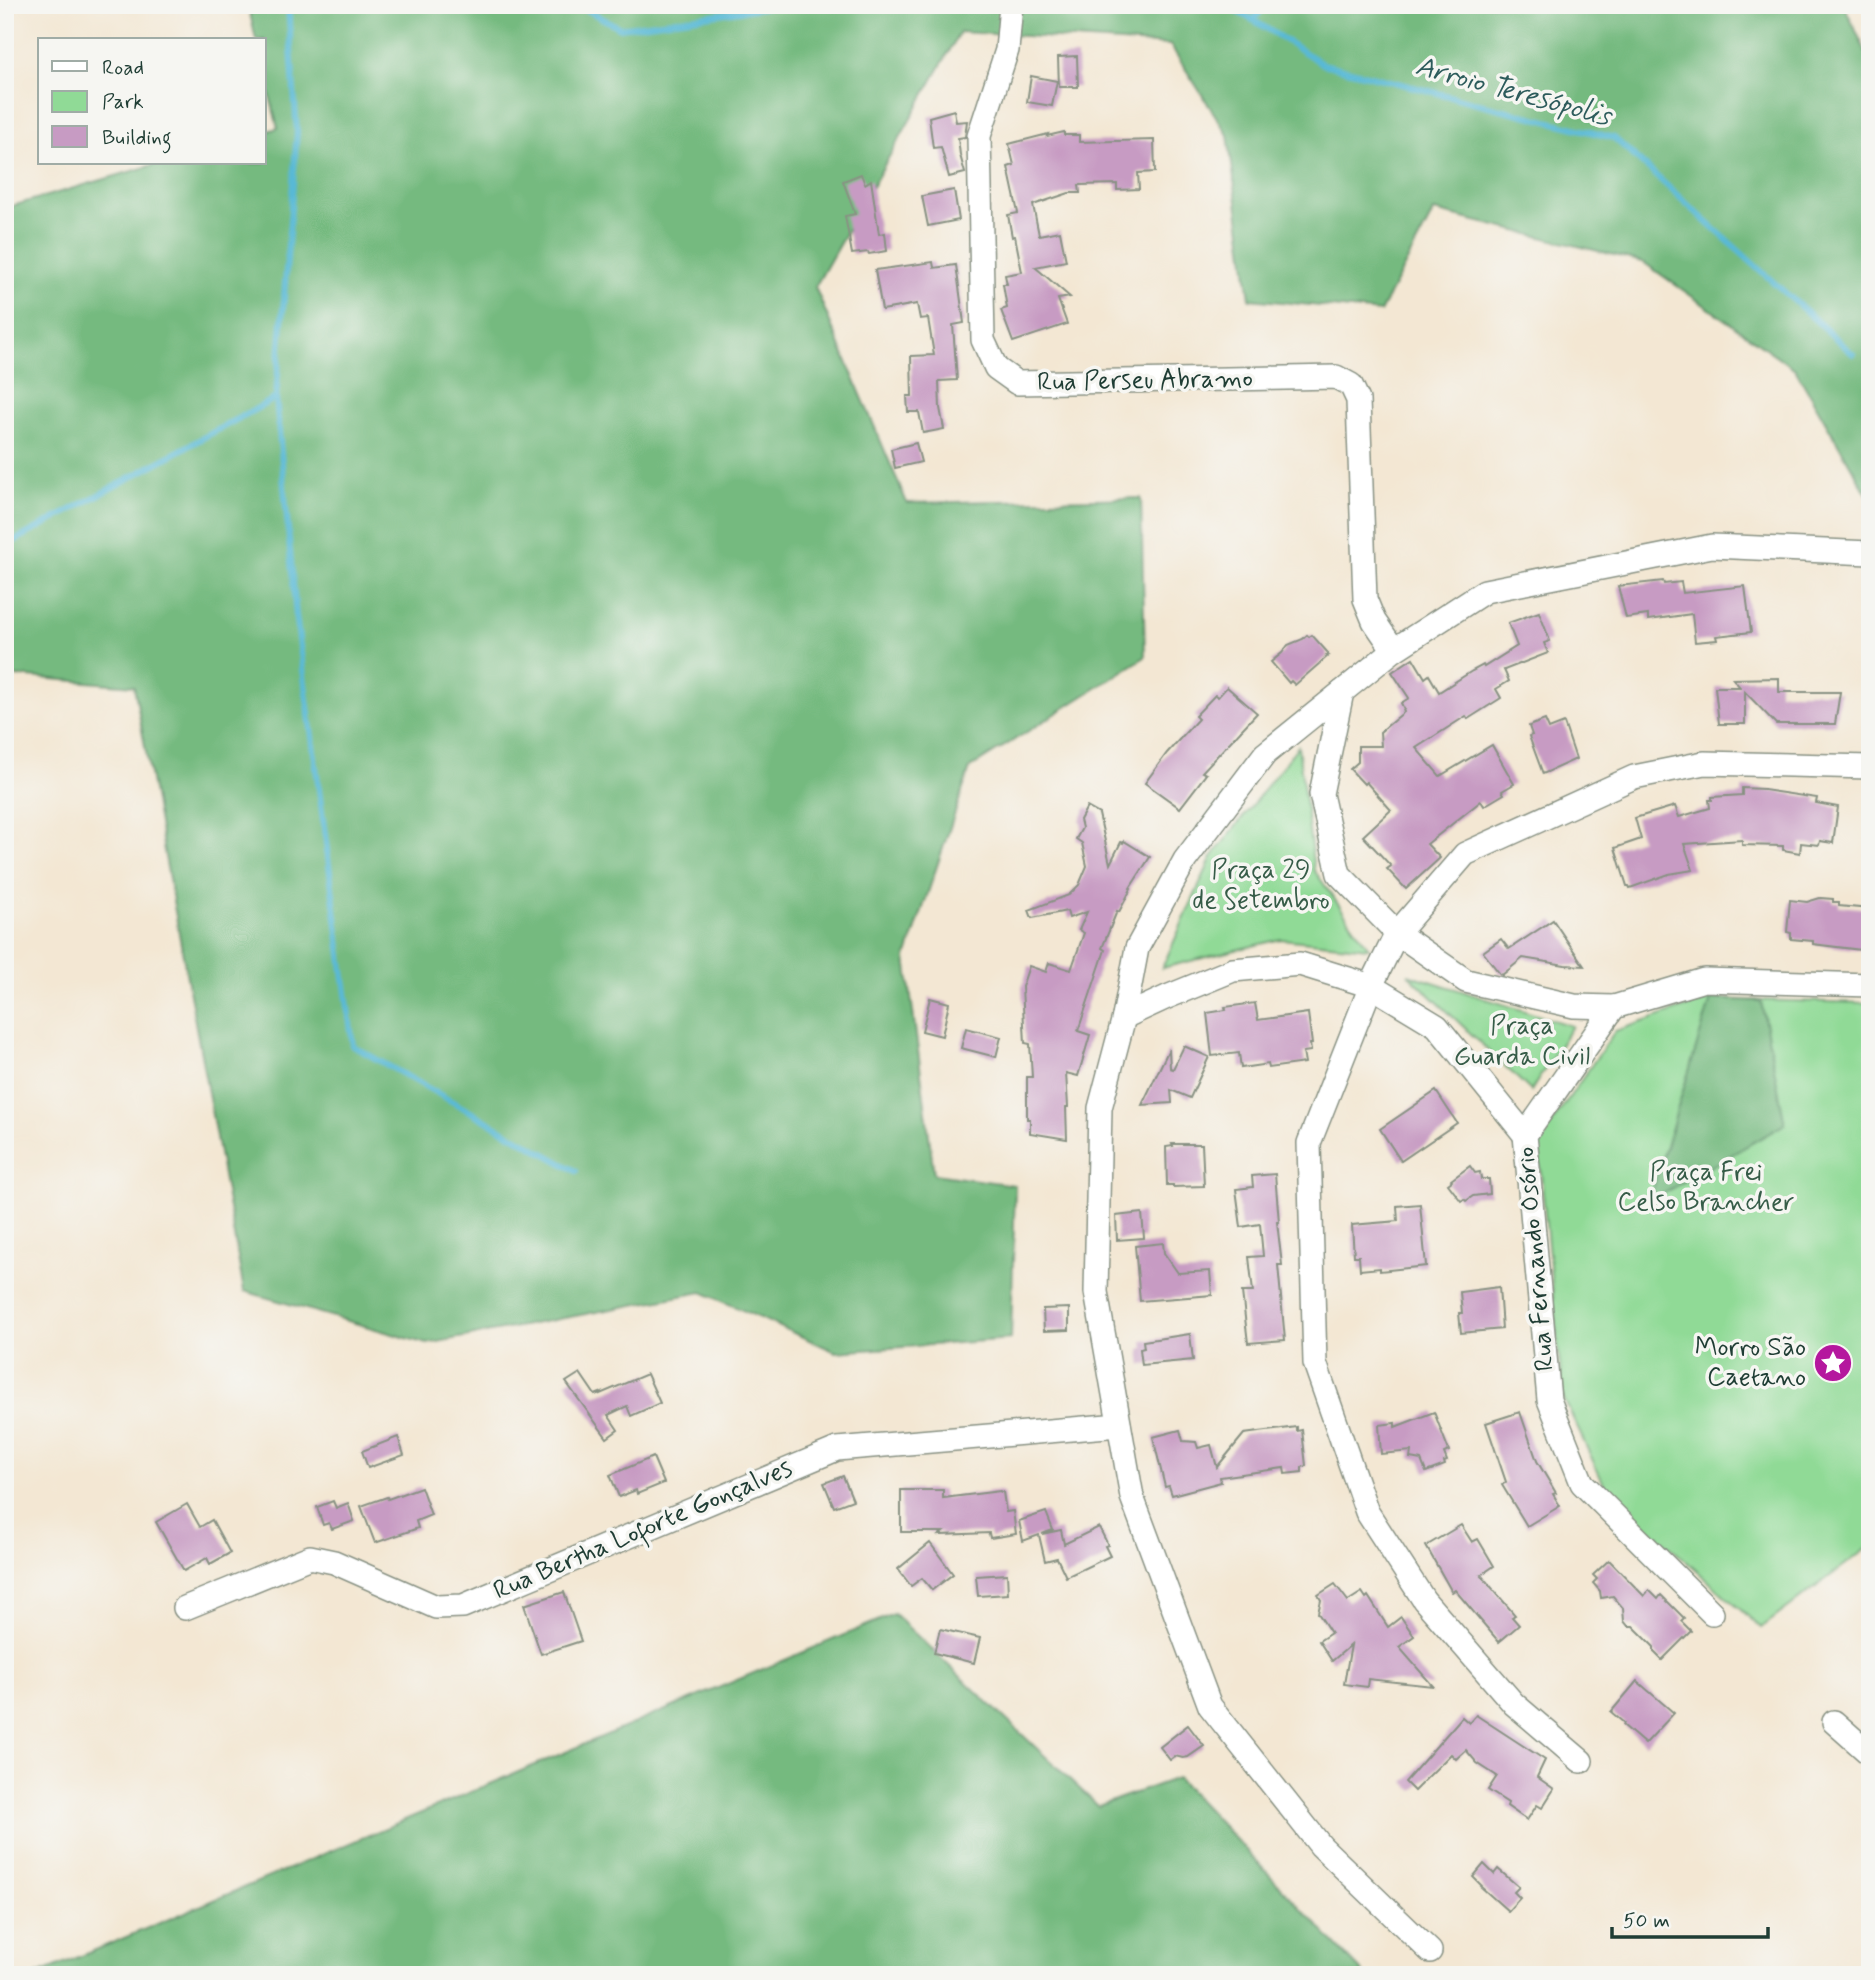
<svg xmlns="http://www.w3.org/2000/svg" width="1875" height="1980" viewBox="0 0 1875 1980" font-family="Mynerve,sans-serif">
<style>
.green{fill:#90da96;stroke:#588c65;stroke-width:2}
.forest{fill:#74ba7f;stroke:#4a7c5a;stroke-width:2}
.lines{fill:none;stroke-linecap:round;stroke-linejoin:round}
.stream{stroke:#58b9d6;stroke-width:6}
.building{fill:#c79bc3}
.minor-casing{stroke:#899284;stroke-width:26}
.minor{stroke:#fff;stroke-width:23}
.labels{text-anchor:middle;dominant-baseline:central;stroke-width:7;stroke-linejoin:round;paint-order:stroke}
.street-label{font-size:26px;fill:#1f3d34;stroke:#f6f6f2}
.park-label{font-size:26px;fill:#365c48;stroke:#f6f6f2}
.poi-label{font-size:26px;fill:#1f3d34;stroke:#f6f6f2;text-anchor:end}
.water-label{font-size:28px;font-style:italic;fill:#2d5c5c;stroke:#f6f6f2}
</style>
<rect width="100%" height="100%" fill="#f6f6f2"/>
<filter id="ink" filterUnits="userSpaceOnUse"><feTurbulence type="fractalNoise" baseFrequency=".0143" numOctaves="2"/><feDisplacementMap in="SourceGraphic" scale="14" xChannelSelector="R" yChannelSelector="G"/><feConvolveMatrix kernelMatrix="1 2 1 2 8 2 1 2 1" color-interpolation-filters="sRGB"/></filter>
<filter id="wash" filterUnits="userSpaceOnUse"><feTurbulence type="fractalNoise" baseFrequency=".00686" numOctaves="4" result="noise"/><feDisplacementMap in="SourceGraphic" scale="28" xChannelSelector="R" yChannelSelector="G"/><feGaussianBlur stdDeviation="1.57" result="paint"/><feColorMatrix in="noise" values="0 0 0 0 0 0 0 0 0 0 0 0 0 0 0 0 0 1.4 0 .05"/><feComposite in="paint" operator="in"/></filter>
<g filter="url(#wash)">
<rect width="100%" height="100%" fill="#f3e7d3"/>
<g class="green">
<polygon points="1298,746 1314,870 1369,948 1281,939 1162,968 1212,857"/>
<polygon points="1408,974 1572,1026 1531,1091"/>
<polygon points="1711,999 1870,1003 1870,1546 1761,1628 1607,1491 1563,1397 1538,1143 1615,1031"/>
</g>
<g class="forest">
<polygon points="248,5 1844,5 1870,61 1870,499 1795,369 1643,262 1434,211 1380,312 1250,299 1228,135 1170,45 960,32 815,287 907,503 1141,498 1145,657 970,768 906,958 934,1174 1015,1185 1011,1339 836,1352 702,1292 427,1344 244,1291 134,686 5,675 5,208 160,163 264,163 264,132 278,128 264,73 264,40 256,40"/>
<polygon points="1711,999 1761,1001 1785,1124 1649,1202"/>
<polygon points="894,1614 1098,1806 1177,1778 1363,1973 1362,1975 36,1975"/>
</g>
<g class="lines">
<g class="stream">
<polyline points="288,5 297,132 276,398 296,616 353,1046 576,1171"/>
<polyline points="578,5 620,28 782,5"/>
<polyline points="1225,5 1253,20 1323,64 1614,138 1853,354"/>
<polyline points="1253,20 1266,5"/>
<polyline points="5,546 276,398"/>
</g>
</g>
<g id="blocks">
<g class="building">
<polygon points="1077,56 1078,87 1059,87 1058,57"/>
<polygon points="1031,76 1057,81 1052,106 1027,102"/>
<polygon points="954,110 956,122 967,121 965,137 958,138 960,155 965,173 949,177 941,147 933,148 929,117"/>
<polygon points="1064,132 1064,135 1079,135 1079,142 1154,140 1155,172 1138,173 1139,189 1117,190 1117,184 1079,185 1080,193 1069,193 1033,205 1039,235 1060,231 1066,261 1035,267 1070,297 1058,299 1067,324 1013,342 1001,310 1007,308 1003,284 1007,284 1005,275 1022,272 1015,236 1012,237 1008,215 1018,213 1008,167 1014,165 1009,144 1048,134 1047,136"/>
<polygon points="861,174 865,184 871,180 879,234 885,233 887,251 869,254 868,252 852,254 845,216 855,214 843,181"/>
<polygon points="954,190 959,220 928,226 922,196"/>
<polygon points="933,262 934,268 956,265 964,323 953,325 957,380 939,381 940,408 944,429 923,433 919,412 908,412 907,396 912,396 911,356 934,355 928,318 920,319 917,304 882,310 875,270"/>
<polygon points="916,443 921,462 895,468 891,449"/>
<polygon points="1663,581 1664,584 1681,582 1683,593 1745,586 1751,632 1716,636 1717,640 1695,642 1692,614 1648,620 1648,615 1626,618 1618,586"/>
<polygon points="1539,612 1550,641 1544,643 1548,653 1504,670 1509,681 1496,689 1501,698 1468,719 1466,716 1416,748 1440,776 1492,745 1514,784 1502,791 1504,794 1484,806 1481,801 1427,844 1440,858 1406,889 1387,869 1391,866 1363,836 1391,810 1366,782 1364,784 1350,769 1358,762 1358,746 1381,746 1380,732 1404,712 1403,710 1404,709 1401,703 1409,698 1392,672 1413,658 1425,678 1429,675 1439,692 1472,671 1483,665 1484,667 1517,646 1508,623"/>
<polygon points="1307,635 1309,637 1312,635 1328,653 1326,655 1328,656 1295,685 1291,681 1289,683 1271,662 1282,653 1288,645 1303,639"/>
<polygon points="1779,678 1779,692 1840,692 1835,724 1776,724 1745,692 1745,724 1719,724 1715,687 1740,687 1733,679"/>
<polygon points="1227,687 1257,713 1202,772 1206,774 1180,808 1145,783 1167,753 1198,719 1195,716 1215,695 1218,697"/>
<polygon points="1545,720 1549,729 1564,723 1576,759 1543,774 1529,736 1532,735 1529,726"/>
<polygon points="1742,788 1764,789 1764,790 1817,798 1816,803 1838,807 1833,843 1820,841 1819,845 1801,843 1800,853 1783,850 1783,846 1742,845 1742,840 1684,844 1693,870 1669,874 1630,888 1629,886 1627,886 1615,848 1641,839 1635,818 1675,806 1679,817 1710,808 1709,800 1712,800 1712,797 1742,795"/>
<polygon points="1087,807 1099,814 1110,864 1121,842 1123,843 1124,841 1150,857 1130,888 1131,889 1119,912 1117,911 1102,948 1105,950 1078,1031 1090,1035 1078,1076 1066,1073 1068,1107 1066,1107 1067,1139 1030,1133 1030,1119 1027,1119 1027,1077 1032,1077 1030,1044 1025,1043 1022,987 1029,966 1046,972 1049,963 1071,970 1084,933 1079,930 1087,912 1069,918 1067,911 1032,918 1029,910 1069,895 1079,885 1087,866 1082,843 1076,839 1082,828 1080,820"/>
<polygon points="1820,898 1833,899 1833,902 1839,902 1839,906 1870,909 1870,951 1813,944 1813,941 1791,939 1791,933 1787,932 1790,900 1807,902"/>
<polygon points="1553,920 1584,966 1565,965 1523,958 1502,975 1500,974 1483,952 1501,939 1509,949"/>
<polygon points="930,998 949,1003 942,1036 922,1031"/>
<polygon points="1255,1003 1258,1020 1308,1013 1312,1044 1310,1044 1311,1051 1303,1052 1305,1063 1269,1068 1268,1064 1241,1068 1239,1053 1212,1056 1207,1013 1226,1010 1225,1007"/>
<polygon points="966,1028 1001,1037 996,1057 961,1048"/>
<polygon points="1184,1046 1209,1057 1190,1098 1171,1090 1172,1103 1142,1105 1169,1049 1170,1068 1173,1069"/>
<polygon points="1436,1091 1457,1123 1401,1161 1380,1129"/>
<polygon points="1172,1144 1202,1144 1204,1186 1173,1187 1173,1185 1167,1185 1166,1147 1173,1146"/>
<polygon points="1470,1166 1475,1173 1480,1172 1481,1179 1489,1179 1490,1194 1473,1196 1466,1201 1464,1199 1461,1201 1448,1184 1452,1181 1451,1180"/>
<polygon points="1275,1174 1279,1222 1277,1222 1282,1265 1278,1265 1285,1340 1248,1343 1242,1292 1253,1292 1249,1257 1263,1256 1260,1224 1241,1227 1236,1189 1253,1187 1252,1176"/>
<polygon points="1420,1204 1426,1266 1380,1271 1380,1268 1360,1270 1359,1256 1354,1256 1352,1225 1398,1221 1397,1206"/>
<polygon points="1142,1213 1144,1238 1117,1240 1116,1216"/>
<polygon points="1163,1243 1164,1253 1178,1273 1210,1271 1212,1295 1140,1301 1135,1246"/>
<polygon points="1499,1287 1502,1329 1461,1333 1459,1313 1462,1313 1460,1292"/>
<polygon points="1069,1308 1069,1330 1044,1331 1043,1309"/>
<polygon points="1190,1334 1193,1360 1142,1365 1140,1349 1144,1348 1143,1341"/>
<polygon points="580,1373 595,1395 600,1393 600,1394 647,1374 660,1403 631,1416 627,1406 608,1415 618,1430 607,1438 566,1382"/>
<polygon points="1434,1412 1449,1451 1444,1453 1447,1461 1444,1462 1445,1465 1426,1472 1421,1460 1410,1458 1411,1451 1381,1454 1379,1425 1395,1423 1395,1427"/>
<polygon points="1520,1412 1537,1461 1556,1493 1553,1494 1560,1506 1527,1526 1502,1485 1506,1482 1486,1423"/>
<polygon points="1297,1427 1297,1431 1302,1430 1306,1466 1302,1467 1302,1472 1285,1474 1284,1468 1220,1477 1221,1482 1172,1495 1169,1486 1165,1487 1153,1437 1180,1430 1183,1441 1196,1442 1198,1448 1211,1445 1217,1467 1244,1434"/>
<polygon points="398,1437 404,1455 368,1468 362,1451"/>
<polygon points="653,1457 664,1483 637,1494 636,1490 619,1497 610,1475"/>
<polygon points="843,1476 853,1500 834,1507 824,1483"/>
<polygon points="421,1487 431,1515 416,1521 418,1528 375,1543 361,1506 387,1497 388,1499"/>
<polygon points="901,1490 943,1490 943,1498 1000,1491 1001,1492 1003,1492 1006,1512 1013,1511 1016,1534 990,1538 989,1533 939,1535 943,1532 901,1532"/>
<polygon points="333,1501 336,1508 348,1503 354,1521 332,1529 329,1523 323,1525 317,1507"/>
<polygon points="187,1504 200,1527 212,1520 230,1553 210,1564 207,1558 184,1571 156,1522"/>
<polygon points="1046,1512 1053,1530 1042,1534 1061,1530 1064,1544 1099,1527 1108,1545 1105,1546 1110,1556 1066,1577 1057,1558 1045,1561 1039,1535 1023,1541 1019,1521"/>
<polygon points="1461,1525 1472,1542 1478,1539 1494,1566 1481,1575 1515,1615 1512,1617 1519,1625 1499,1642 1455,1590 1452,1592 1426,1546"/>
<polygon points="930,1543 953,1574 932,1590 922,1578 911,1586 898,1569"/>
<polygon points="1609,1560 1644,1596 1649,1590 1658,1599 1661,1595 1684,1618 1681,1621 1691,1631 1662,1660 1654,1652 1654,1647 1633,1626 1628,1626 1624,1621 1623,1608 1613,1596 1601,1598 1600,1591 1593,1583 1597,1579 1593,1575"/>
<polygon points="1007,1574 1008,1594 978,1596 976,1576"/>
<polygon points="1335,1584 1348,1601 1362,1592 1366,1598 1368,1596 1388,1627 1401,1617 1414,1636 1399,1647 1433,1686 1368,1679 1367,1687 1344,1684 1351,1645 1332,1661 1319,1641 1331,1633 1318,1613 1321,1600 1318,1595"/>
<polygon points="564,1592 581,1641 541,1654 524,1605"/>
<polygon points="940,1629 980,1638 974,1663 934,1653"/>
<polygon points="1637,1681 1674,1713 1645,1744 1623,1725 1624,1723 1611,1712"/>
<polygon points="1476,1715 1545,1760 1537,1777 1554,1789 1542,1808 1537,1805 1527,1820 1507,1806 1508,1803 1488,1790 1497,1776 1477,1763 1466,1750 1456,1759 1451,1754 1414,1791 1405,1782 1462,1717 1469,1723"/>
<polygon points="1188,1725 1204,1746 1188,1757 1183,1758 1175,1756 1170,1760 1160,1747"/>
<polygon points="1484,1864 1494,1874 1498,1869 1519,1887 1514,1892 1520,1898 1508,1911 1481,1887 1482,1886 1473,1877"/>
</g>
</g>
</g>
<g filter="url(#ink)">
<use href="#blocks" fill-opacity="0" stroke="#899284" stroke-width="2"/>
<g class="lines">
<g class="minor-casing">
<g id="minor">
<polyline points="1011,5 1007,50 979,136 983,340 996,368 1017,383 1336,377 1351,385 1358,400 1365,599 1374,621 1394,650"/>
<polyline points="1342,692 1321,794 1339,874 1397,933 1466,981 1574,1006 1614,1007"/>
<polyline points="1124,1017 1167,997 1233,970 1300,964 1371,986 1437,1026 1525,1135"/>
<polyline points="185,1608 310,1557 334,1562 436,1607 463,1606 837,1449 1119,1425"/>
<polyline points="1712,1613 1582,1483 1549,1400 1525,1135 1614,1007 1704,980 1870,985"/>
<polyline points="1834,1722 1870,1754"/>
<polyline points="1581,1761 1514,1704 1424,1600 1367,1512 1315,1363 1309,1143 1371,986 1397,933 1465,854 1634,777 1704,763 1870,767"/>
<polyline points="1430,1951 1321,1846 1210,1706 1132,1497 1096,1292 1100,1108 1124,1017 1137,948 1185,860 1265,754 1394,650 1485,591 1712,546 1870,553"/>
</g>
</g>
<use href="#minor" class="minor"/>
</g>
</g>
<defs>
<g id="sight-disc" transform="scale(2.0125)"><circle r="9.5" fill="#b5179e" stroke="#f6f6f2"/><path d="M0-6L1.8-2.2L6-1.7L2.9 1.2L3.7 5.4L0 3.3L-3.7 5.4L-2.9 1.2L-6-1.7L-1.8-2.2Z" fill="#fff"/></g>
</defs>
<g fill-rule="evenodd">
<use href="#sight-disc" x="1833" y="1363"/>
</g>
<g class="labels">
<g class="street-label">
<text transform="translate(1145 381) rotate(-1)">Rua Perseu Abramo</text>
<text transform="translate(1536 1259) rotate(-95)">Rua Fernando Osório</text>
<text transform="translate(643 1530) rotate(-23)">Rua Bertha Loforte Gonçalves</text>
</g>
<g class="park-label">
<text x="1261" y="871">Praça 29<tspan x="1261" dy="30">de Setembro</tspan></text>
<text x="1522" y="1027">Praça<tspan x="1522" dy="30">Guarda Civil</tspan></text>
<text x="1706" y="1173">Praça Frei<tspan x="1706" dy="30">Celso Brancher</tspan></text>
</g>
<g class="poi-label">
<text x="1806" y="1348">Morro São<tspan x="1806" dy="30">Caetano</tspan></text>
</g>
<g class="water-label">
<text transform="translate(1513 92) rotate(15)">Arroio Teresópolis</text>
</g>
</g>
<rect width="1875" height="1980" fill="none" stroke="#f6f6f2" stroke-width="28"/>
<rect x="38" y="38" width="228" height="126" fill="#f6f6f2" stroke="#a0aca6" stroke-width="2"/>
<rect x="52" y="61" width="35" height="10" fill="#ffffff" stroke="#a0aca6" stroke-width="2"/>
<text x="102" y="74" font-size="21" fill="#1f3d34">Road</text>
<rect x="52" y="91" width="35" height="21" fill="#90da96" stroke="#a0aca6" stroke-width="2"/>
<text x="102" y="108" font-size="21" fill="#1f3d34">Park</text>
<rect x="52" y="126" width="35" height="21" fill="#c79bc3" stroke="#a0aca6" stroke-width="2"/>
<text x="102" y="144" font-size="21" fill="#1f3d34">Building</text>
<path d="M1612 1927v10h156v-10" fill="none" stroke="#1f3d34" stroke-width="3.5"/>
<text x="1623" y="1927" font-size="21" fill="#1f3d34" stroke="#f6f6f2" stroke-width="5" paint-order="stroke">50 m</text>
</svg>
